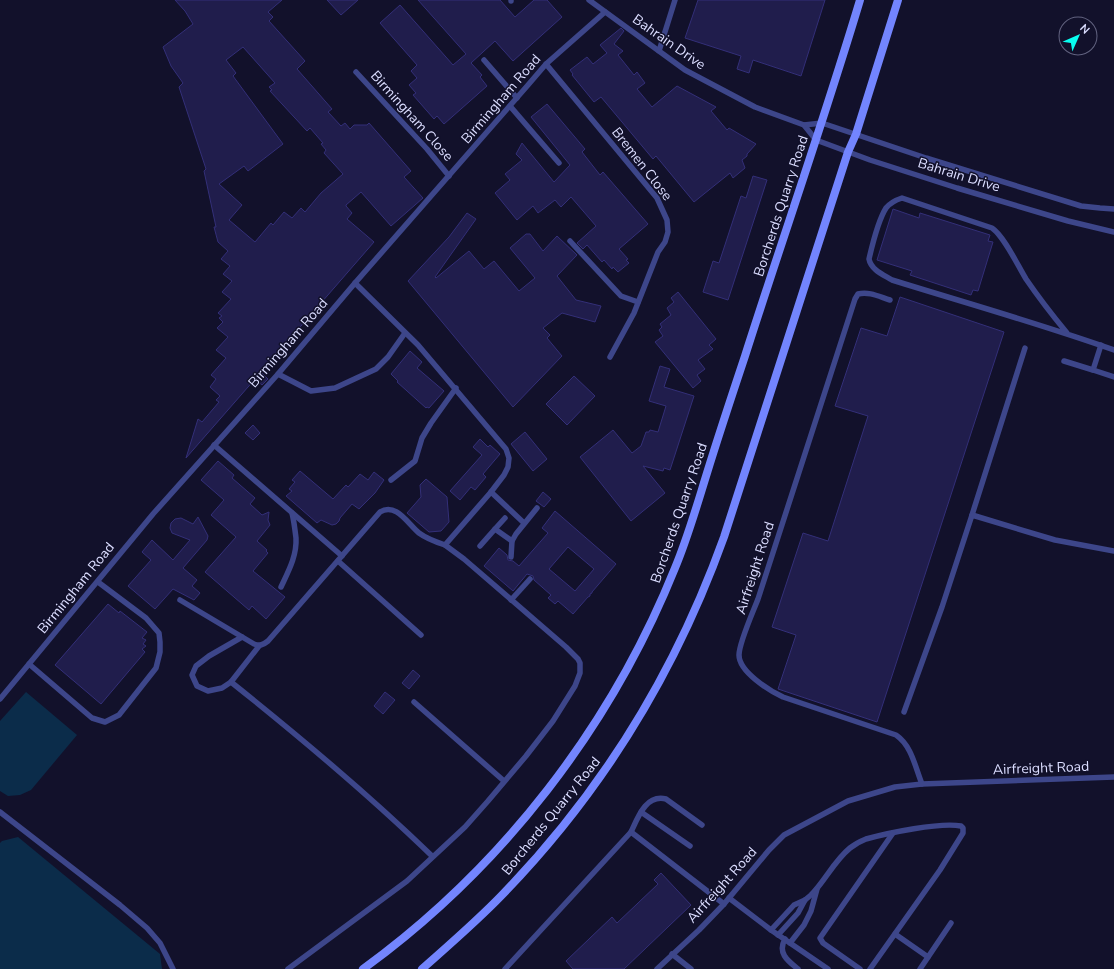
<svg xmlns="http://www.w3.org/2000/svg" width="1114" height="969" viewBox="0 0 1114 969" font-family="'Nunito Sans',sans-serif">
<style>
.water{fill:#0b2c4a}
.building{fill:#201d4c;stroke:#332f78;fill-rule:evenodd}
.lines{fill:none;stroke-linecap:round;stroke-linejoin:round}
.service{stroke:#3d468a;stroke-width:5.5}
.secondary{stroke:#7385fe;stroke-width:8}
.labels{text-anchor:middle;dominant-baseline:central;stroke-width:3;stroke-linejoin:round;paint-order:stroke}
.street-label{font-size:14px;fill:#dbddff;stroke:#12112b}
</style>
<rect width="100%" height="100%" fill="#12112b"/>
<g class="water">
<polygon points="26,692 77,735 31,790 20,795 8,796 0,791 0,721"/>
<polygon points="18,837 160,954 162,969 0,969 0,843 2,841"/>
</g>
<g class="building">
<path d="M175,0h107l-14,12 5,5 -4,4 36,40 -8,8 35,40 -4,3 13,14 4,-3 5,6 4,-4h13l2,-2 42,48 -7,6 19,21 -32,28 -30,-34 -15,13v1l6,7 -5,6 27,23 -113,130 7,7 -6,6 -7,-6 -69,79 12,-39 4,3 17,-20 -3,-2 4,-4 -10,-9 6,-8 -5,-4 15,-17 -10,-8 12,-13 -11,-9 6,-6 -4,-4 3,-2 -4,-3 13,-14 -9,-7 10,-11 -9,-7 7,-8 -9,-7 7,-8 -10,-9 -4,-15h2l-12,-56 2,-2 -27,-82 4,-4 -12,-17 -8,-19 30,-23 -8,-13zM243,47l32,36 -6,4 3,3 -2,1 37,40 3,-3 13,15 -2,1 5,6 -2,3 19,21 -22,19 -16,19 -4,-4 -9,10 -8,-6 -11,13 -2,-2 -16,19 -26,-22 13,-15 -23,-21 25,-18 4,5 35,-27 -50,-68 3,-3 -10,-13z"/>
<polygon points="327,0 358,0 341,15"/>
<polygon points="418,0 500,0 515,17 534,0 547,0 562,17 513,61 495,41 471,63 482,75 480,77 487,86 444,124 437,116 434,119 413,95 416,93 409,85 417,78 411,71 417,65 380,23 400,5 453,65 466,54"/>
<polygon points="698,0 825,0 801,76 753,60 749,73 737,69 741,56 685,38"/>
<polygon points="621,28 624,31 614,44 623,51 618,55 634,75 637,72 645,83 637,89 652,107 677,86 716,107 711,111 727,130 729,128 756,144 747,154 747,156 742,160 745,168 733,178 730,173 694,202 656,156 653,159 601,97 594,102 572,75 573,74 570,70 587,57 593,64 607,53 600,45"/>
<polygon points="547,104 585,149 582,152 600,175 603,172 648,224 619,249 628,259 626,260 629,263 618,272 613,267 612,269 604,260 602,262 587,245 583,249 577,243 596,226 571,197 561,207 555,200 538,213 533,206 517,220 495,193 510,180 505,174 522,160 516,154 522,143 554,182 570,165 531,117"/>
<polygon points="753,176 767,180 728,300 703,292 713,261 719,263 741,196 746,198"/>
<polygon points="893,209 919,218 920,213 990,235 988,241 993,242 978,291 973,290 971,295 910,275 912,271 877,260"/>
<polygon points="467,213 476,219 435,277 436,278 469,251 484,269 494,261 519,291 535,278 510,248 526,234 530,234 543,251 557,236 577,255 557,276 576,300 601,306 595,322 562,313 543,328 550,335 547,338 562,356 513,407 408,281 449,237"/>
<polygon points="678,292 716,339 709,345 713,349 698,360 705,369 697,375 701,381 693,388 655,342 663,336 659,330 662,327 660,324 671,315 667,308 674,302 671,298"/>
<polygon points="900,297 1004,332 877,722 778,689 796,635 772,627 803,533 828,541 868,416 835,406 861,328 887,336"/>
<polygon points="410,351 422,362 417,368 444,391 429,408 427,407 426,408 397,382 398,381 391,374"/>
<polygon points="660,366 670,369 664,387 694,396 670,470 664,468 663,471 643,466 665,493 631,521 580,457 613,430 632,453 641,446 646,432 649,432 650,430 658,432 666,406 649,401"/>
<polygon points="574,376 595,396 567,425 546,404"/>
<polygon points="253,425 260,433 253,440 245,433"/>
<polygon points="525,432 547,459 533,471 511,444"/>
<polygon points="480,439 488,447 490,445 500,454 483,474 486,477 475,490 471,487 460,500 450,491 482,455 473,447"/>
<polygon points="218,461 234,475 232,478 255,498 250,504 262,515 269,512 268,520 270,525 257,541 267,550 266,551 268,553 253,571 285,597 266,619 252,606 249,610 205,572 236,537 211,515 224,500 201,480"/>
<polygon points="300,471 333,499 346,485 348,487 360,474 368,480 374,472 384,480 375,493 359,509 352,504 340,518 339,521 336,524 332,525 321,520 317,523 286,496 292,491 289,489 295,482 292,480"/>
<polygon points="426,479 447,497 449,522 441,531 429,532 407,513 421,497 420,485"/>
<polygon points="543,492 551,499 544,507 536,501"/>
<path d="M555,511l61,53 -24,28v1l-2,1v2l-2,1 -15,17 -15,-13 -3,3 -7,-6 3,-3 -17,-15 -1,-4 -6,-2 -14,17 -29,-25 15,-18 8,7 1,5 5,1 6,5 29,-33 -6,-5zM568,547l26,22 -19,22 -26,-22z"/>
<polygon points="198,517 208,536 207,540 183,568 197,580 192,586 200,593 194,600 173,589 155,609 128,586 151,560 142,552 152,540 173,560 190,540 172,533 170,528 171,523 175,519 181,518 193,524"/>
<polygon points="108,604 119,613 120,611 147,632 142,638 146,640 143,644 146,646 142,649 145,652 101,704 55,665"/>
<polygon points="413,670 420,676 409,689 402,683"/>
<polygon points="385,692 395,700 383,714 374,706"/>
<polygon points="661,873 691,905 624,969 573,969 566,961 612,917 617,923 658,884 654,880"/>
</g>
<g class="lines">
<g class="service">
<polyline points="589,0 685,70 755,107 804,125 816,140 870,160 957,188 1068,221 1114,232"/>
<polyline points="511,1 511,0"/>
<polyline points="659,51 675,0"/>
<polyline points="484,60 517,98"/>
<polyline points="546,64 657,198 667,220 668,232 665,242 658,252 634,313 610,357"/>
<polyline points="356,72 427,149 449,176"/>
<polyline points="510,106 559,163"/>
<polyline points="804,125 822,123 926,158 1081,206 1100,208 1114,209"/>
<polyline points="570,241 621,296 638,302"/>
<path d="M890,300c-10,-3 -21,-9 -32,-6l-3,5 -97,300c-5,13 -19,44 -19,56 0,17 31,36 44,42l113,38c16,11 19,32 26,49"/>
<path d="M1067,333c-14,-17 -28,-35 -41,-54 -8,-13 -22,-43 -34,-51l-90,-30c-6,2 -12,5 -16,10 -7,11 -14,38 -17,51 2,11 15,16 23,21 74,23 149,44 222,70"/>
<polyline points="1064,361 1093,370 1101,345"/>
<polyline points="1093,370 1114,377"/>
<polyline points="278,374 311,391 335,388 376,369 388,357 405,333"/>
<polyline points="214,445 342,556"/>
<polyline points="391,480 415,461 422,438 431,423 456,388"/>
<polyline points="491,492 524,523"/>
<polyline points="972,515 1025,348"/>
<polyline points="495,529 505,518"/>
<polyline points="480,546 495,529 512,541"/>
<polyline points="511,557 512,541 516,534 537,508"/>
<polyline points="338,561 421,635"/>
<path d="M281,587c7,-15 16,-31 15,-49 -1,-8 -2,-17 -4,-25"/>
<path d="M180,600l74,44c6,2 9,1 14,-3l112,-129c16,-10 28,12 39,21 8,6 17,9 26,12l46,-53 13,-17 4,-8 1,-9 -3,-9 -88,-104 -63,-62"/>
<polyline points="511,600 530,579"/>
<polyline points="242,637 209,656 196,666 192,675 197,686 208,691 222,688 231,682 259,646"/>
<polyline points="29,664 92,718 105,722 119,715 156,668 160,652 160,642 159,633 146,618 98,582"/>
<path d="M231,682c69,55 138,113 201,174"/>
<polyline points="0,699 153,514 278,374 355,283 528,85 546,64 605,12"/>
<polyline points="414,702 504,781"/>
<polyline points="904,712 942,607 972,515 1055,540 1114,551"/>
<polyline points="0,812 120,905 147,928 160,943 173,969"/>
<polyline points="641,812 690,846"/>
<polyline points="631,832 724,904"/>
<polyline points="729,898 771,930 828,969"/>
<path d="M771,930l23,-25 11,-5 6,-5c14,-14 23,-34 39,-47 5,-4 11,-7 16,-9 22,-6 74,-17 95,-13l2,2v5l-23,37 -70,99"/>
<polyline points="895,934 928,957"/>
<polyline points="778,935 798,913 805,900"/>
<path d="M785,939c-8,14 3,22 13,30"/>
<polyline points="790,943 804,925 811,911 817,889"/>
<polyline points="672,954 691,969"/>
<polyline points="288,969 407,881 465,827 488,801 526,756 553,721 575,686 580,673 580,663 578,659 566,647 464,559 445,545"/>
<path d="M505,969l126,-137c7,-15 15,-38 35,-33l36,26"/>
<polyline points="657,969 699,930 724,904 769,850 784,835 848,801 895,787 922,784 1114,777"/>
<polyline points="860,969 823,943 820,938 893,833"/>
<polyline points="920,969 951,923"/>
</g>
<g class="secondary">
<path d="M363,969c139,-101 248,-242 312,-401 13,-31 22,-63 32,-95 12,-39 25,-78 38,-117 38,-119 79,-236 115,-356"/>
<path d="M422,969c27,-24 55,-48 80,-74 99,-102 174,-224 222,-358l124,-385 8,-18 42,-134"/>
</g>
</g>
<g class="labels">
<g class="street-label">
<text transform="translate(669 42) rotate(35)">Bahrain Drive</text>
<text transform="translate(501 99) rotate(-49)">Birmingham Road</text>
<text transform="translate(412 116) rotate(48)">Birmingham Close</text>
<text transform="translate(642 164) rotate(52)">Bremen Close</text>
<text transform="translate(959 175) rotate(17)">Bahrain Drive</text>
<text transform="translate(781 206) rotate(-72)">Borcherds Quarry Road</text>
<text transform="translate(288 343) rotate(-49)">Birmingham Road</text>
<text transform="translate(679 513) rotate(-71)">Borcherds Quarry Road</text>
<text transform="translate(755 568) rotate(-72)">Airfreight Road</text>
<text transform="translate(76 588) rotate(-51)">Birmingham Road</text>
<text transform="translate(1041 768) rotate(-2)">Airfreight Road</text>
<text transform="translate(551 816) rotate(-51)">Borcherds Quarry Road</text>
<text transform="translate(722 885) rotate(-48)">Airfreight Road</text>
</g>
</g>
<g transform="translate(1078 36) rotate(45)"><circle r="19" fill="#12112b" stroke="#626380"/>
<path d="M0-3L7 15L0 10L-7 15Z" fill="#09fdf0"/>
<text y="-6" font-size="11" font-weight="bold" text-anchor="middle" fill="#dbddff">N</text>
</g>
</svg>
